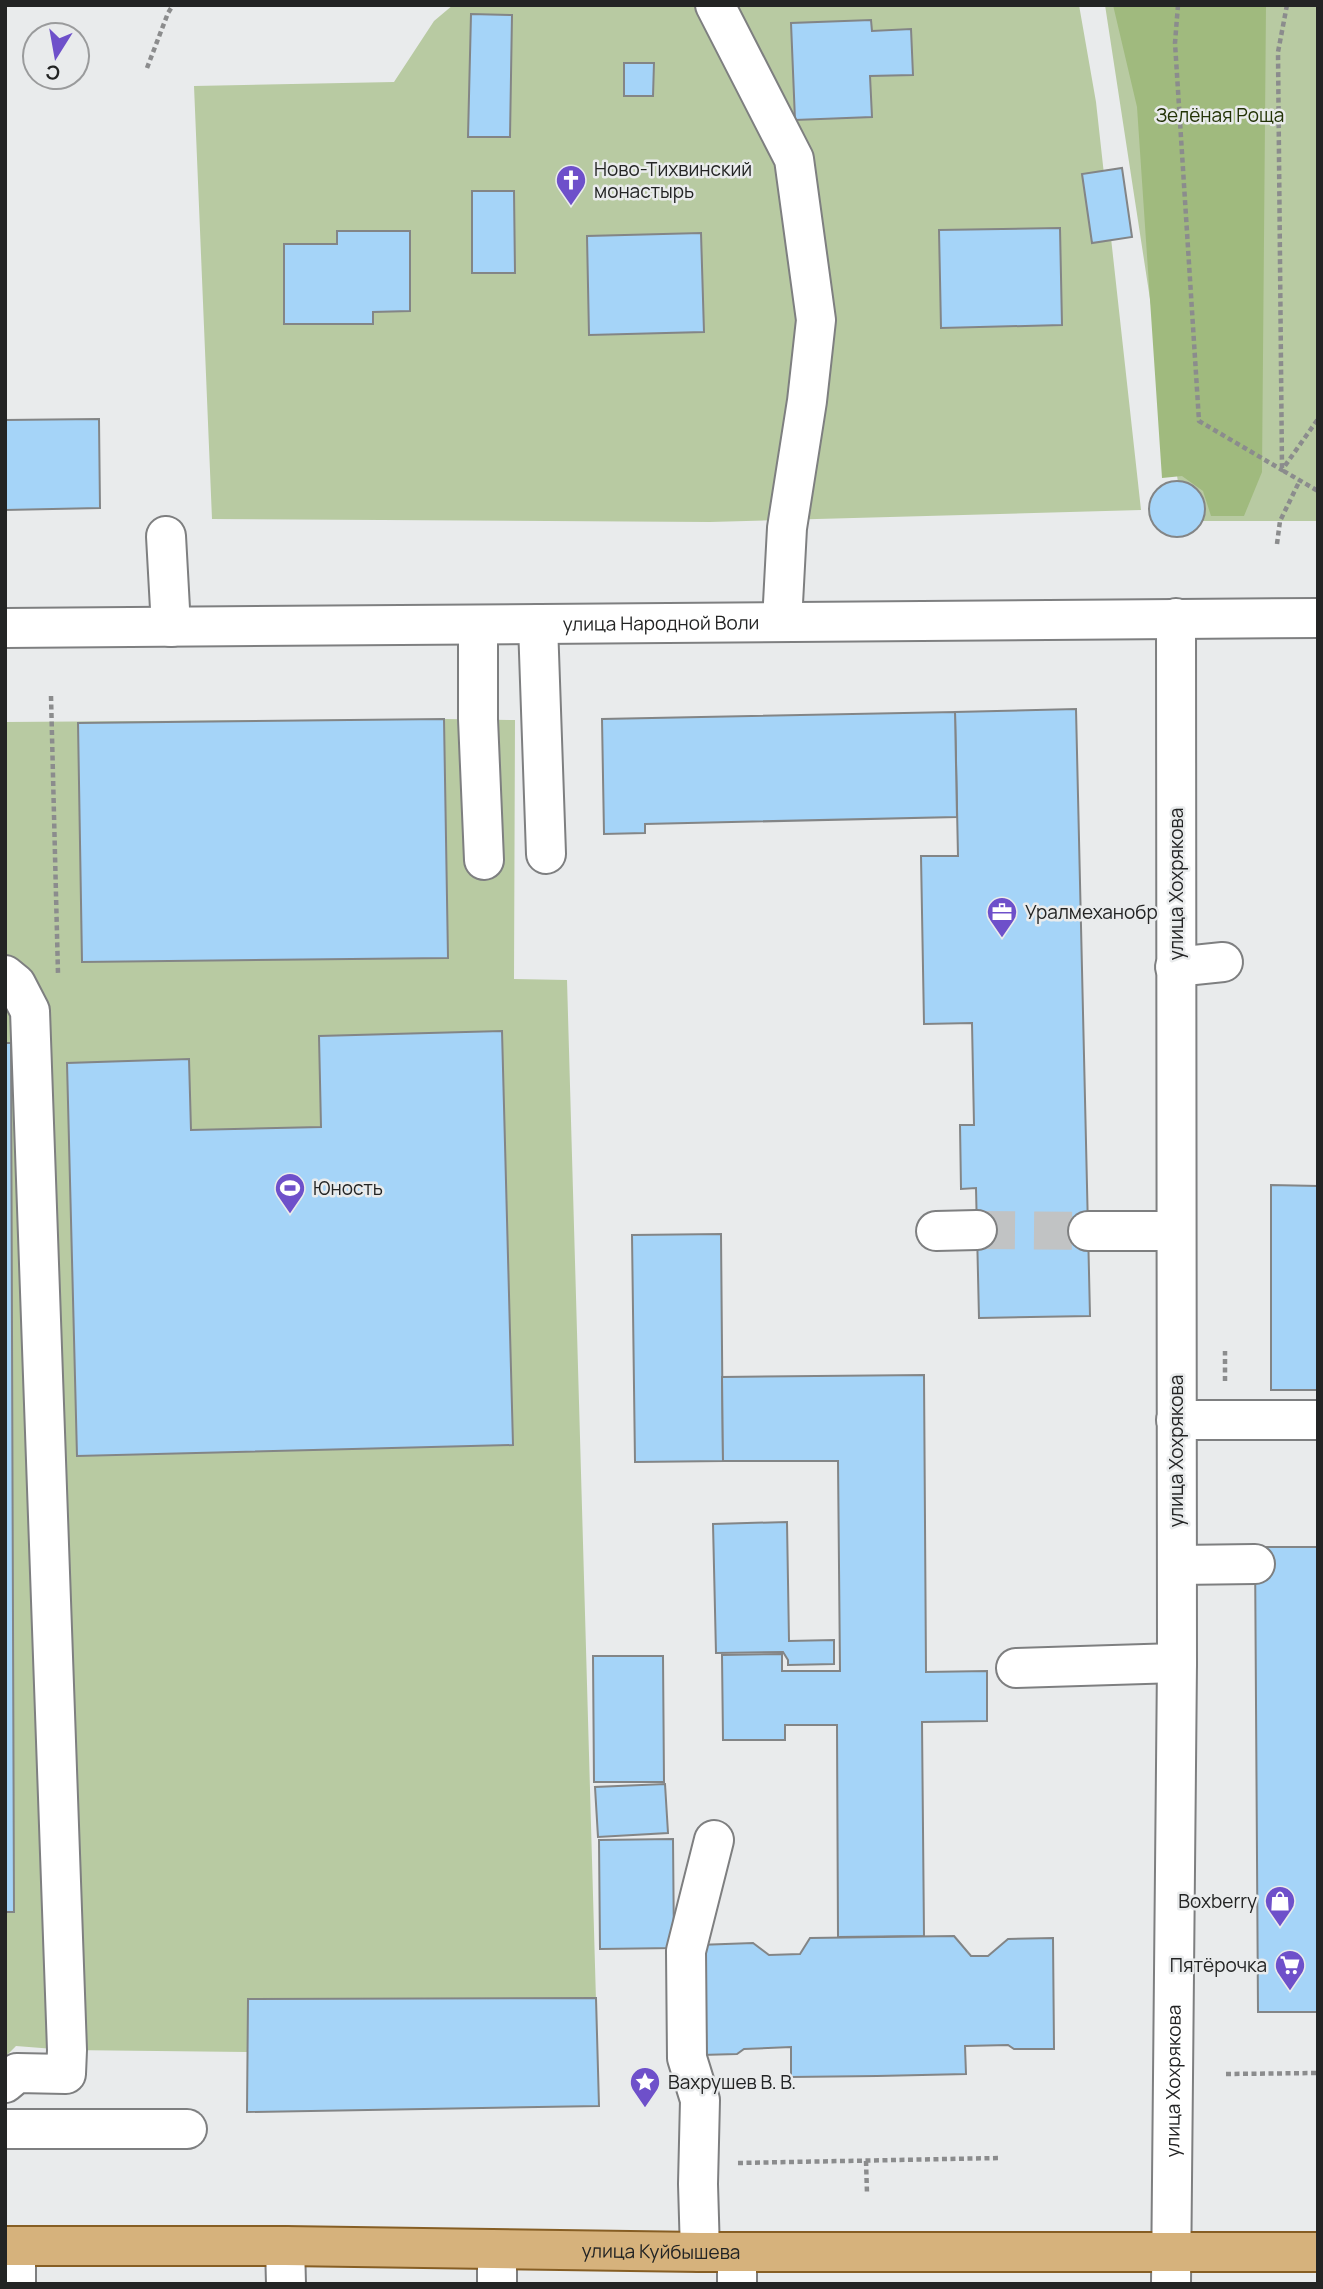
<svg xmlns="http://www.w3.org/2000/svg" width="1323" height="2289" viewBox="0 0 1323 2289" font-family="Manrope,sans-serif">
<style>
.green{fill:#b8caa2}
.forest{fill:#a0ba7e}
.building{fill:#a5d4f8;stroke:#838586;stroke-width:2}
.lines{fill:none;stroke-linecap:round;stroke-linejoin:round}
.minor-tunnel{stroke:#c1c3c4;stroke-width:38;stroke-dasharray:38 19;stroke-linecap:butt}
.minor-casing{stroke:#7e7f80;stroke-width:42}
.major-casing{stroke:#865e24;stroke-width:42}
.path{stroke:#8b8c8d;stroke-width:4.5;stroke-dasharray:5 3.5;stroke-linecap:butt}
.minor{stroke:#fff;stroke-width:38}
.major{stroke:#d6b27c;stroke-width:38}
.labels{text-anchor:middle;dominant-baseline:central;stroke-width:5;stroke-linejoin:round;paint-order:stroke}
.park-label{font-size:19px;fill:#233306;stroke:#e9ebec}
.poi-label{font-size:19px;fill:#232424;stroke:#e9ebec;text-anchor:start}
.street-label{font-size:19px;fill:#232424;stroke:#e9ebec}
</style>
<rect width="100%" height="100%" fill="#e9ebec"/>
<g class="green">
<polygon points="453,5 1079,5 1096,102 1141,510 710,522 212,519 194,86 394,82 434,21"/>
<path d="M1105,5h213v516h-116c7,-19 -4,-37 -24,-39z"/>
<polygon points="444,719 515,720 514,979 567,980 599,2106 247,2112 247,2052 67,2050 16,2046 5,2057 5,722"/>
</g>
<polygon class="forest" points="1113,5 1266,5 1262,472 1244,516 1211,516 1203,491 1182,476 1162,478 1137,107"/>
<g class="building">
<polygon points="471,14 512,15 510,137 468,137"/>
<polygon points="871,20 872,31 911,29 913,75 870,76 872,117 795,120 791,23"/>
<polygon points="624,63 654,63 653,96 624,96"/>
<polygon points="1122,168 1132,237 1092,243 1082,174"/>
<polygon points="472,191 514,191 515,273 472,273"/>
<polygon points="1060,228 1062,325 941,328 939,230"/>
<polygon points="337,231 410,231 410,311 373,312 373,324 284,324 284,244 337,244"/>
<polygon points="701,233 704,332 589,335 587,236"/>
<polygon points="99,419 100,508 5,510 5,420"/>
<circle cx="1177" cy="509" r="28"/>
<polygon points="1076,709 1090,1316 979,1318 976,1188 961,1189 960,1125 974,1125 972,1023 924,1024 921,856 958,856 955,712"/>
<polygon points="955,712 957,817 645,824 645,833 604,834 602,719"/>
<polygon points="444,719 448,958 82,962 78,723"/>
<polygon points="502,1031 513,1445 77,1456 67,1063 189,1059 191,1130 321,1127 319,1036"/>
<polygon points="5,1043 11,1043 14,1912 5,1912"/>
<polygon points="1271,1185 1318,1186 1318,1390 1271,1390"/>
<polygon points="721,1234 723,1461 635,1462 632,1235"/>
<polygon points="924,1375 926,1672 987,1671 987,1721 922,1722 924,1936 838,1937 837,1725 785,1725 785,1740 723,1740 722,1655 782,1654 782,1671 840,1671 838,1461 723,1461 722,1377"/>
<polygon points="787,1522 789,1641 834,1640 834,1664 788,1665 788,1660 783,1652 716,1653 713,1524"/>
<polygon points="1255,1547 1318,1547 1318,2012 1258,2012"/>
<polygon points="593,1656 663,1656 664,1782 594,1782"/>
<polygon points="665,1784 668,1833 598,1837 595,1787"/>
<polygon points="673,1839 674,1948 600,1949 599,1840"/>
<polygon points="954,1936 971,1956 988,1956 1008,1939 1053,1938 1054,2049 1014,2049 1008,2045 965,2046 966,2074 877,2076 791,2077 791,2047 744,2049 737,2054 701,2055 698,1945 753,1943 769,1955 800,1954 810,1938"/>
<polygon points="596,1998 599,2106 247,2112 248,1999"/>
</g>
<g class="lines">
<polyline class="minor-tunnel" points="977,1230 1088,1231"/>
<g class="minor-casing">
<g id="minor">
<polyline points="715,5 794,159 816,320 807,401 787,528 782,622"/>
<polyline points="166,536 171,627"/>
<polyline points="538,624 546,854"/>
<polyline points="478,625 478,719 484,860"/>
<path id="s1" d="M5,628l1313,-10"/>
<polyline points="1175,967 1223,962"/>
<polyline points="5,975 16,984 30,1011 67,2050 66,2074 17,2073 5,2083"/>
<polyline points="936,1231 977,1230"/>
<polyline points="1088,1231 1176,1231"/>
<polyline points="1176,1420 1318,1420"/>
<polyline points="1177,1565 1255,1564"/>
<polyline points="1016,1668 1177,1663"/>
<polyline points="5,2129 187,2129"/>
<polyline points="16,2246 16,2284"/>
<polyline points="285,2246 286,2284"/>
<polyline points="497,2250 497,2284"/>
<polyline points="700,2252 698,2184 700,2100 687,2058 686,1951 714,1840"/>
<polyline points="737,2284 737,2252"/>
<path id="s2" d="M1171,2284l6,-621 -1,-1045"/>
</g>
</g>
<g class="major-casing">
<g id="major">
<path id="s3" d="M5,2246h280l415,6h618"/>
</g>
</g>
<g class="path">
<polyline points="1178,5 1175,43 1199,421 1282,470 1318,419"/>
<polyline points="1287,5 1278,52 1282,470 1318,491"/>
<polyline points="147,68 168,13 173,5"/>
<polyline points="1277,544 1280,521 1300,480"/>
<polyline points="51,696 58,974"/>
<polyline points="1225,1381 1225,1351"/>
<polyline points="1226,2074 1318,2073"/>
<polyline points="866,2161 867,2193"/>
<polyline points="738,2163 1000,2158"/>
</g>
<use href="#minor" class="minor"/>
<use href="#major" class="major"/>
</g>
<defs>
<g id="church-pin" transform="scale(1.575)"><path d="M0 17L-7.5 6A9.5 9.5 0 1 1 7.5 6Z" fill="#6e50ca" stroke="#e9ebec"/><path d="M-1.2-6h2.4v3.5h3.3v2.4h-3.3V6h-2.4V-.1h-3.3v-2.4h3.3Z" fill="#fff"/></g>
<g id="office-pin" transform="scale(1.575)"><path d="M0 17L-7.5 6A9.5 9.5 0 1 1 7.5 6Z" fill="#6e50ca" stroke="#e9ebec"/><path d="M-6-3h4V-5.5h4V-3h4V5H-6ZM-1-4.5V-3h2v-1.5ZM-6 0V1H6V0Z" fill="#fff"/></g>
<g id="stadium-pin" transform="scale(1.575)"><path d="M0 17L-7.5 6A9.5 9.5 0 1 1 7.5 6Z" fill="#6e50ca" stroke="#e9ebec"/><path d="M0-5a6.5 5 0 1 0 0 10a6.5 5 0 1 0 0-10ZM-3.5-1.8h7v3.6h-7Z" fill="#fff"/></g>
<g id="shop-pin" transform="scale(1.575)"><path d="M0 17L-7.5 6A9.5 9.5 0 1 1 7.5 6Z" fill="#6e50ca" stroke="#e9ebec"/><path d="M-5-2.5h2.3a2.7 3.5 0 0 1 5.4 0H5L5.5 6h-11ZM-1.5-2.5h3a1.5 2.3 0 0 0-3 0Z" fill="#fff"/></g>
<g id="supermarket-pin" transform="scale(1.575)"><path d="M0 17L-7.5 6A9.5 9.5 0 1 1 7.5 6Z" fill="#6e50ca" stroke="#e9ebec"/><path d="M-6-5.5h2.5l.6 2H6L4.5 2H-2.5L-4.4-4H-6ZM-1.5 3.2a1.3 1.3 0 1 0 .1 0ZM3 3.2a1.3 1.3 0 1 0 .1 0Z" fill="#fff"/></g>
<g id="sight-pin" transform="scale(1.575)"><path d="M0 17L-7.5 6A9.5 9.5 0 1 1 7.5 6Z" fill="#6e50ca" stroke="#e9ebec"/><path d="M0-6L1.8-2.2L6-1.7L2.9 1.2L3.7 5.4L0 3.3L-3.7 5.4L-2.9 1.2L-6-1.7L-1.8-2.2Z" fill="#fff"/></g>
</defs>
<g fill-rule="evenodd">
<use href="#church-pin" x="571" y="180"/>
<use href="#office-pin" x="1002" y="912"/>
<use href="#stadium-pin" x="290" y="1188"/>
<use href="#shop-pin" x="1280" y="1901"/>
<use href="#supermarket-pin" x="1290" y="1965"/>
<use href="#sight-pin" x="645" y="2082"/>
</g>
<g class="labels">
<g class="park-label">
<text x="1220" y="115">Зелёная Роща</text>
</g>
<g class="poi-label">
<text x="594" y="169">Ново-Тихвинский<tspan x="594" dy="22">монастырь</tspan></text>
<text x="1025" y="912">Уралмеханобр</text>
<text x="313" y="1188">Юность</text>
<text x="1257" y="1901" text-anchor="end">Boxberry</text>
<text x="1267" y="1965" text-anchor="end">Пятёрочка</text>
<text x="668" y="2082">Вахрушев В. В.</text>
</g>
<g class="street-label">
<text stroke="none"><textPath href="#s1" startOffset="656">улица Народной Воли</textPath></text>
<text transform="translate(1176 884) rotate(-90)">улица Хохрякова</text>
<text transform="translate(1176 1451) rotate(-90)">улица Хохрякова</text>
<text stroke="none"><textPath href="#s2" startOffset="203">улица Хохрякова</textPath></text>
<text stroke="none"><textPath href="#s3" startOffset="656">улица Куйбышева</textPath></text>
</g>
</g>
<rect width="1323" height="2289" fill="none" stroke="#232424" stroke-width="14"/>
<g transform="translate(56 56) rotate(191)"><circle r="33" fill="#e9ebec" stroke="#9a9b9c" stroke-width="2"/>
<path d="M0-5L12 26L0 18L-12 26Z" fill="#6e50ca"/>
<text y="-10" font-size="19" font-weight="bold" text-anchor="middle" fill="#232424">С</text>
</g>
</svg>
